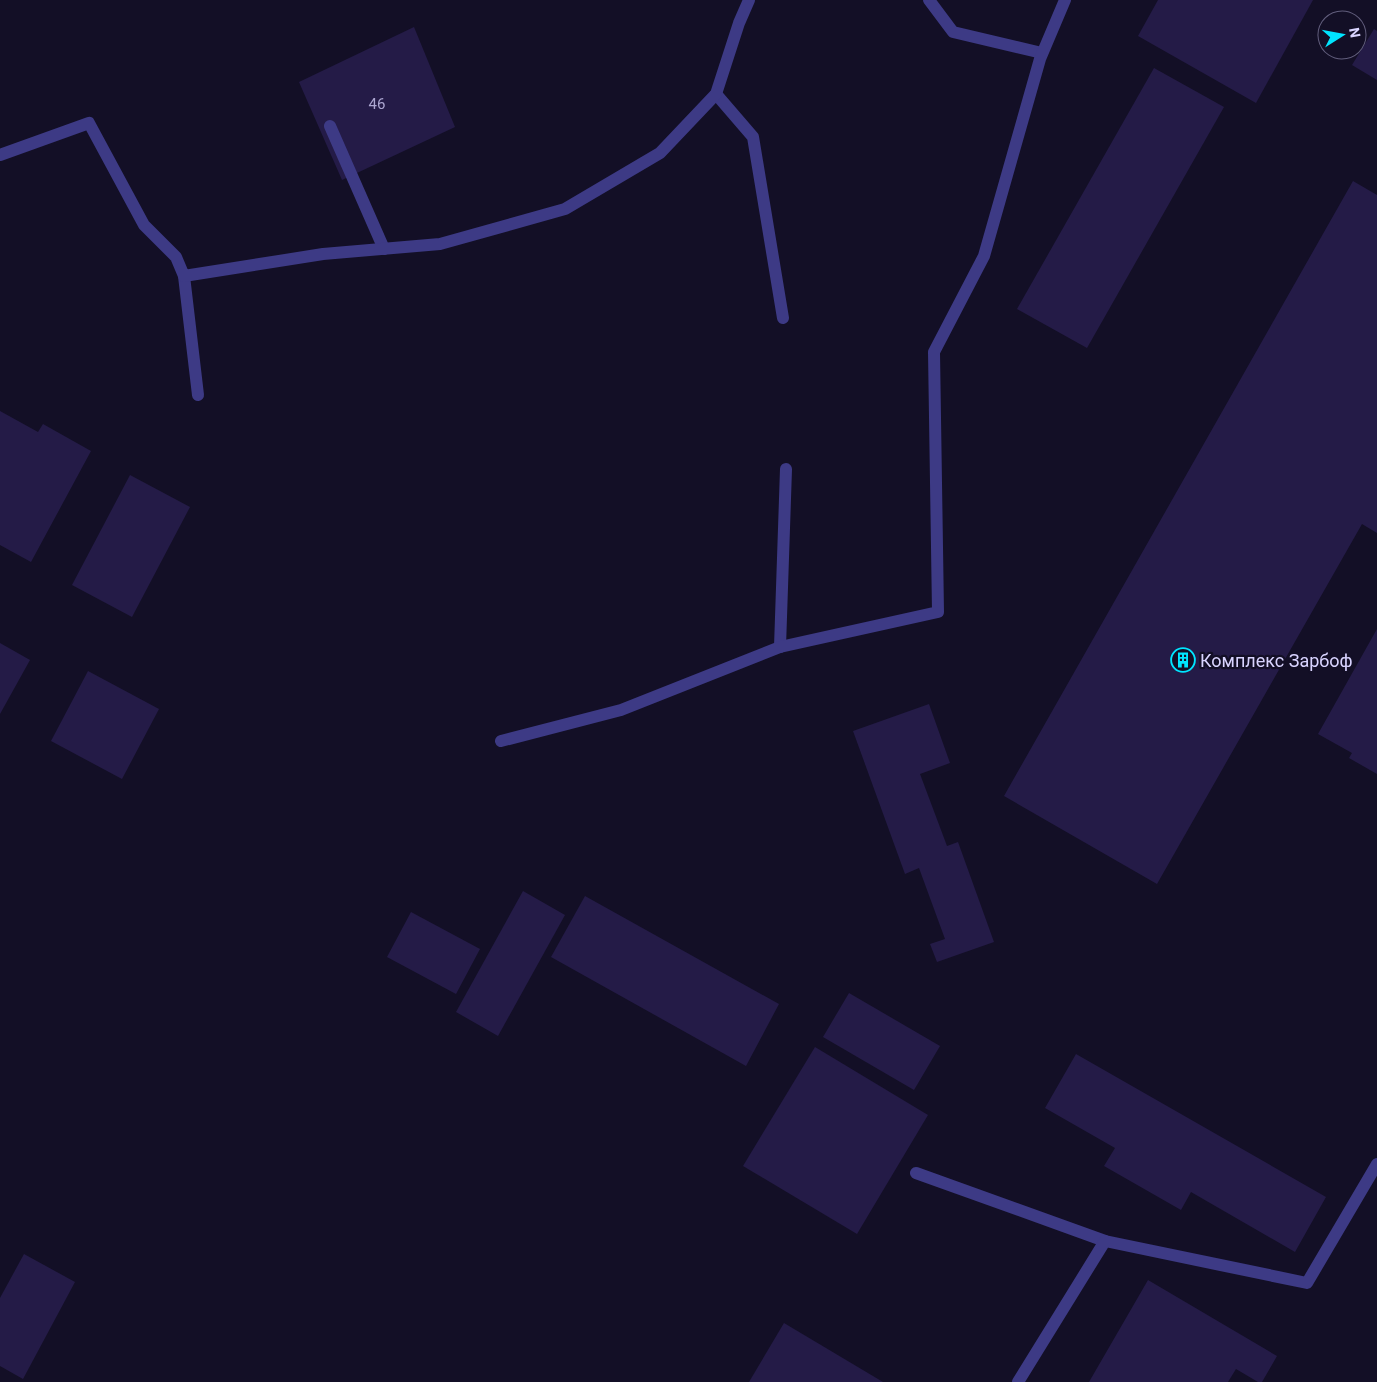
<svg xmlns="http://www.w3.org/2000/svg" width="1377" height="1382" viewBox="0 0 1377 1382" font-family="Roboto,sans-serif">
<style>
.building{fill:#241b47}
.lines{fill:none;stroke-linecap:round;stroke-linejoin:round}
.service{stroke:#3d3a85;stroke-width:12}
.minor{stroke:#3d3a85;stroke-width:12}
.labels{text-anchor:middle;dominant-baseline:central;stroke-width:4.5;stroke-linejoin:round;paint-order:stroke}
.number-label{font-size:15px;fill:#aca6d1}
.poi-label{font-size:18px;fill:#d9d4ff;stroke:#130f26;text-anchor:start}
</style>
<rect width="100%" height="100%" fill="#130f26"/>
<g class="building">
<polygon points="1158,0 1313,0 1256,103 1138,36"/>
<polygon points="414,27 455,127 342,180 299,82"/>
<polygon points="1374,29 1377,31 1377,80 1352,65"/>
<polygon points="1154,68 1224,107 1087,348 1017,309"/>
<polygon points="1353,181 1377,195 1377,533 1362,524 1157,884 1004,796"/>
<polygon points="0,411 38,432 43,424 91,451 31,562 0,545"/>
<polygon points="130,475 190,507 132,617 72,585"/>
<polygon points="1377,629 1377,774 1349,758 1352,753 1318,734"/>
<polygon points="0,643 30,660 0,714"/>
<polygon points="88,671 159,709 122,779 51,741"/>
<polygon points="929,704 950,763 920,774 947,846 958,842 994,942 937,962 930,944 945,939 919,868 905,874 853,731"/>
<polygon points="523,891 565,915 498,1036 456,1012"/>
<polygon points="585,896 779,1004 746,1066 551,957"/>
<polygon points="411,912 480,949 456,994 387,957"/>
<polygon points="849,993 940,1046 914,1090 823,1037"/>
<polygon points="815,1047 928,1115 857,1234 743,1166"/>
<polygon points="1076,1054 1326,1197 1295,1252 1191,1192 1181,1210 1104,1166 1115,1148 1045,1108"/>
<polygon points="24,1254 75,1282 23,1379 0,1366 0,1298"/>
<polygon points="1148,1280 1277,1356 1262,1382 1258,1382 1236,1369 1228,1382 1089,1382"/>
<polygon points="784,1323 883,1382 749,1382"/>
</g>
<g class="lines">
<g class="service">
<polyline points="330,126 384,249"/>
<polyline points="184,276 198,395"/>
<polyline points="916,1173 1105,1241"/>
</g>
<g class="minor">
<polyline points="929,0 953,32 1042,53"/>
<polyline points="716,94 753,137 783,318"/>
<polyline points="0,155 89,123 144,225 176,257 184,276 323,254 440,244 565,209 660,153 716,94 739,23 749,0"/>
<polyline points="780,647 786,469"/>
<polyline points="501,741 621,710 780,647 938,612 934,352 984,256 1040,59 1065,0"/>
<polyline points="1018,1382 1105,1241 1307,1283 1377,1164"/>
</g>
</g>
<defs>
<g id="building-ring" transform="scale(1.25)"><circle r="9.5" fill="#130f26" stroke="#00e5ff" stroke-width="1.5"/><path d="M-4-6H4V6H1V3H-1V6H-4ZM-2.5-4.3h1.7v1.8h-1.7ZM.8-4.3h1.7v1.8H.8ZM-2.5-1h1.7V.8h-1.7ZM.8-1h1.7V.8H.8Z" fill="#00e5ff"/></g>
</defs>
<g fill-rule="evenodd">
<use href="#building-ring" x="1183" y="660"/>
</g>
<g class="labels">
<g class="number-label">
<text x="377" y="104">46</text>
</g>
<g class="poi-label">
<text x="1200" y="660">Комплекс Зарбоф</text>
</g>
</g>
<g transform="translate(1342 35) rotate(79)"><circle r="24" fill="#130f26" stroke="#625e7d"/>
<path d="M0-4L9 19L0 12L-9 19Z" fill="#00e5ff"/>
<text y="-8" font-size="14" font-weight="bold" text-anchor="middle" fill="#d9d4ff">N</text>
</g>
</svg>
